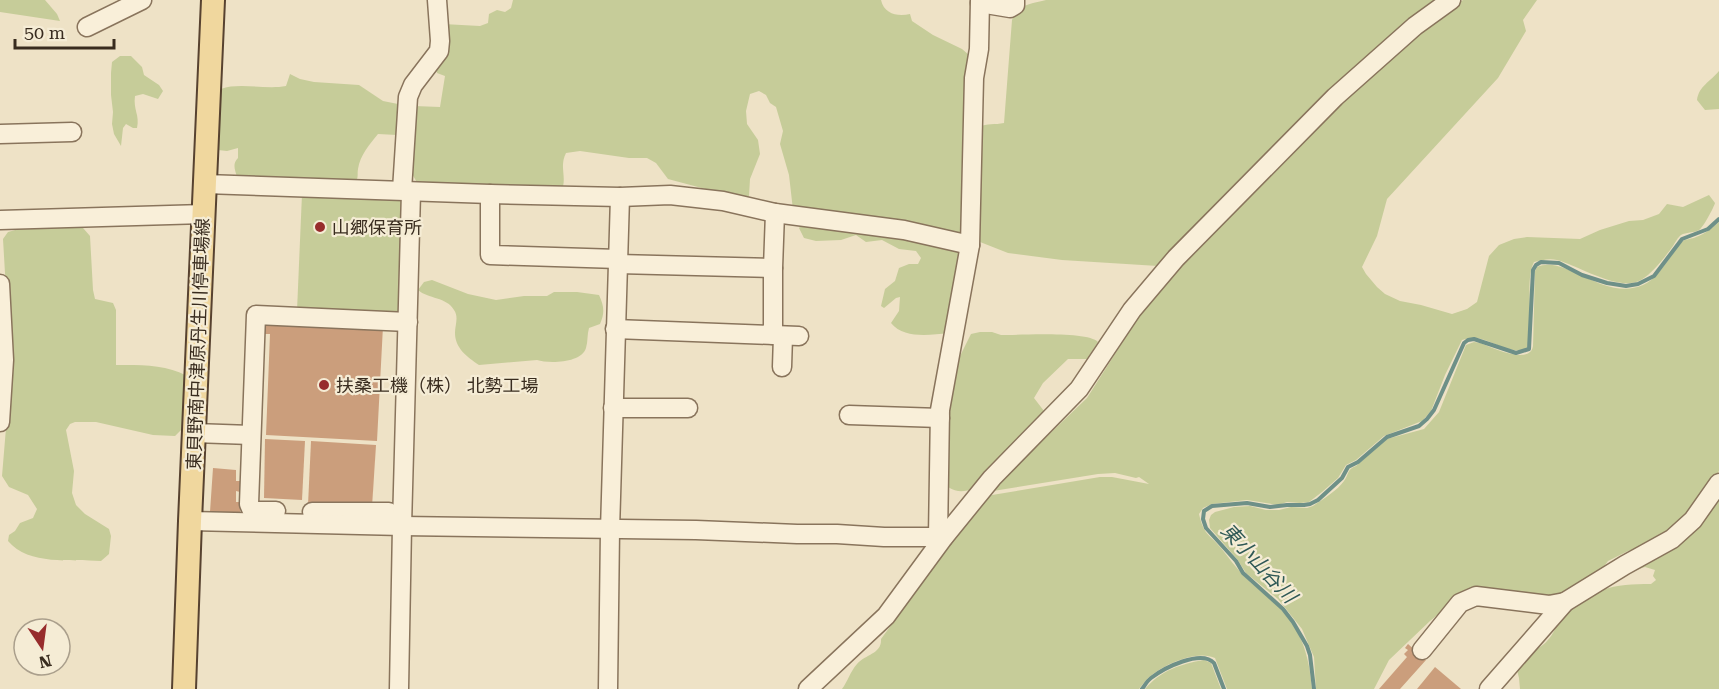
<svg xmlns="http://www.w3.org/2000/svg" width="1719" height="689" viewBox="0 0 1719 689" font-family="'Roboto Serif','Noto Sans JP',serif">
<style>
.green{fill:#c6cc99}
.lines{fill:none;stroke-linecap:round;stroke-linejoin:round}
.stream{stroke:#6e9088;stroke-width:4}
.building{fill:#cb9e7c}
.minor-casing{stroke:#89745c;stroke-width:21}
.major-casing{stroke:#574230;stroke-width:26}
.minor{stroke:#f9efd9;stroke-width:18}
.major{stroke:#f0d79e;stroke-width:22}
.poi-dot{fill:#972c2c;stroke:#f5ecd5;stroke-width:2}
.labels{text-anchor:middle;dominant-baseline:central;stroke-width:4.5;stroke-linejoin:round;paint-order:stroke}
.poi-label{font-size:18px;fill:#392c1f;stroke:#f5ecd5;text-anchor:start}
.street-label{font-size:18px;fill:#392c1f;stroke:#f5ecd5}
.water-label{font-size:20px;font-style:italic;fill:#2f5956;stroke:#f5ecd5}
</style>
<rect width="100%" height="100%" fill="#eee2c6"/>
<g class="green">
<polygon points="0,0 45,0 57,14 60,21 0,12"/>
<path d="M513,0h368c3,14 17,17 29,14l2,7 21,14 29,14 7,6 -2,182 -174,-27 -4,-35 -9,-31 3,-13 -7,-24 -6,-4 -4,-8 -7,-4 -9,3 -4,17 1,13 11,16 2,14 -10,25 -1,17 -6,3 -75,-20 -12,-16 -9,-5h-18l-49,-7 -14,2c-7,14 1,23 -4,37l-143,-4 -8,-14 3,-66 26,1 5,-31 -8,-3 -1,-6 7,-43 37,2 8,-3 1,-9 8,-4 8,2 6,-4z"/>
<path d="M1046,0h393l-281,266 -96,-6 -54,-7 -33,-13 4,-113c8,-4 16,-2 25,-4l8,-103c8,-16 17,-16 34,-20z"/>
<path d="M1463,0h74l-14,20 3,11 -28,47 -111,121 -10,37 -15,31 4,7 11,13 8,7 15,7 21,4 31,9 15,-5 10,-7 12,-46 10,-11 15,-6 13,-2 53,2 20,-9 29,-9 14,-1 16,-6 8,-10 16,3 26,-12 6,8c-1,4 -12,25 -16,27 -5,3 -13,2 -18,5 -3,2 -6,8 -8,11 -9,12 -19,26 -32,34 -23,12 -61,-14 -84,-20 -8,-2 -15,0 -23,2 -10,19 1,62 -7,86 -17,9 -37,-11 -54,-10 -4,0 -7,1 -11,2l-17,35 -14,36 -9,10 -38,15 -28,24 -10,5 -8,13 -16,14 -13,10 -9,1 -13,-1 -9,3 -31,-5 -35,4 -9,4 -4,6c5,21 9,19 22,34 8,10 15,20 24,29 9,9 19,16 28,25 28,24 36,52 39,87h-85l-12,-31c-18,-9 -53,7 -67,20 -3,3 -6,7 -9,11h-297c6,-8 8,-17 15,-25 9,-10 25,-10 24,-25l105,-143 114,-19h12l37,7 -10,-7 -3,1 -21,-5 -17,1 -105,17 -2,-1 96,-92 54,-85 29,-38 196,-195 56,-50z"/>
<path d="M120,56h11l11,11 2,8 15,10 4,6 -5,8 -15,-5 -8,2c-2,14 5,19 2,32h-4l-7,-4 -3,4 -2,18 -7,-12 -2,-10 1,-12 -2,-17v-22l1,-11z"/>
<path d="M1719,71v38l-14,1 -8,-10c2,-14 13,-18 22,-29z"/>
<path d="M290,74l10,5 14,3 45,3 24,16 15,3 3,9 -4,22 -19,-1c-8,10 -18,21 -20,35 -1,6 1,8 -3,14l-118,-6c-2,-7 -5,-13 1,-19v-10l-11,3 -9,-1 3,-61c18,-7 45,1 65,-3z"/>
<polygon points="302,194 401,197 407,201 403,317 297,311"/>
<path d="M804,222l158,26 -14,85c-18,2 -44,6 -57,-10l8,-12 1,-14 -4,1 -12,10 -3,-2 4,-17 10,-8 4,-13 10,-4h9l3,-6 -5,-7 -17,-2 -17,-9 -16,2 -10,-7 -15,5 -25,1 -12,-3 -5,-10z"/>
<path d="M1719,222v249l-33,47 -15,12 -27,16 -16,5 -20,10 -6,8 -36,24 -11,3 -102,6 -23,19 -41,39 -15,29h-58l-2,-32 -12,-28 -24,-30 -32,-26 -9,-14 -27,-31 -1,-8 2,-5 4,-3 19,-5 16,-1 16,4h13l12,-3 16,1 6,-2c10,-7 25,-16 31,-25 5,-7 3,-12 12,-15l31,-27 37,-10 15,-17 27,-67 8,-3 6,1c11,4 50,23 53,3l2,-75 2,-4c29,-13 66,35 106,18 14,-6 25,-25 34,-37 2,-2 3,-5 6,-7 3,-2 9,-2 13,-4 9,-3 16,-9 23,-15z"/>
<path d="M64,227l19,1 7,8 3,54 2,9 18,4 3,7v55c24,0 49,-1 71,11l-3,51 -9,9 -22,-1 -57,-13h-21l-5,2 -4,6 8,41 -2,22 4,12 9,9 24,15 2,7 -2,18 -8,7c-30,-2 -72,5 -93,-20l1,-6 6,-4 5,-8 13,-5 4,-9 -9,-14 -19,-8 -7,-11 7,-84 -1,-68 -5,-85 5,-7 11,-3z"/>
<path d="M432,280l36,14 28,6 28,-4h23l7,-4h23l22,3c5,11 6,18 1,29l-11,4c-2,7 -1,13 -3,20 -4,15 -37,16 -49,12l-58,5c-12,-8 -24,-17 -24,-32 0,-8 4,-16 -1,-23 -7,-13 -26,-11 -36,-20l6,-8z"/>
<path d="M980,332h12l9,3c19,0 87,-4 97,7l-11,17h-19l-25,24 -9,15 10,13 -69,77c-11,4 -17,5 -27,-1v-77l9,-48 14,-28z"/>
<path d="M1719,494v195h-199l-1,-11 -2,-8c5,-5 10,-12 16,-17 4,-5 10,-7 14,-12 7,-7 9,-16 15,-23 25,-30 53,-34 89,-34l5,-4 -3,-4 2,-6 -10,-3 -12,4z"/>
<path d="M1204,660l7,3 10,26h-76c16,-19 36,-25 59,-29z"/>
</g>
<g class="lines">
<g class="stream">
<path d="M1142,689c3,-4 5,-8 9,-11 13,-10 50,-29 63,-15l10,26"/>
<polyline points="1314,689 1310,655 1307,646 1293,622 1283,609 1243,573 1236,561 1206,528 1203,519 1204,511 1212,506 1247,503 1270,507 1287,505 1304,505 1310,504 1318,500 1342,478 1348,467 1358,462 1387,437 1419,426 1427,419 1434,410 1464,343 1468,340 1474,339 1516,353 1529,349 1533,270 1536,265 1541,262 1559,263 1582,275 1607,283 1626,286 1638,284 1654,276 1682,239 1708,229 1719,219"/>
</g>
</g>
<g class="building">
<polygon points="268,320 383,326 377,441 266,435 270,334 265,334 265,325 268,326"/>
<polygon points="265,439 305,441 302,500 264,498"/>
<polygon points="311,441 376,445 372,507 308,505"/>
<polygon points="213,468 236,470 236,481 241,481 240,492 236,491 236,502 241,502 240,514 210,512"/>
<polygon points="1408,644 1426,660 1400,689 1379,689 1407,657 1404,654 1408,650 1405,648"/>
<polygon points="1435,667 1461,689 1417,689"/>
</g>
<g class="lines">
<g class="minor-casing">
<g id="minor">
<polyline points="980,3 1010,8 1015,5 1015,0"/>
<polyline points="87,27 142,0"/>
<polyline points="0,134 72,132"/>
<polyline points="205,184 490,194 620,197 670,195 723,201 775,213 904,230 970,245"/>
<polyline points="402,190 408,97 413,85 439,51 440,41 437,0"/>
<polyline points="490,194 490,255 618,259"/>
<polyline points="0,220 204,214"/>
<polyline points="618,264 773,268"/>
<polyline points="0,284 4,360 0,422"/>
<polyline points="615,329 799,336"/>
<polyline points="773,335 773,268 775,213"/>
<polyline points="782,367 783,336"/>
<polyline points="613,408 688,408"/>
<polyline points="849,415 940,418"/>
<polyline points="194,433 251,435"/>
<polyline points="276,511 252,511 249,504 256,315 408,322"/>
<polyline points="312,512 389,512"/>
<polyline points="190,521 402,526 696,530 797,534 837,534 884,537 944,537"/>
<polyline points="938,537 940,410 970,245 974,78 979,49 980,0"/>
<polyline points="1422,650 1460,603 1476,596 1549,605 1565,602"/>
<polyline points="399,689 402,526 411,192"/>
<polyline points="608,689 610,530 620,197"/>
<polyline points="808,689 886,616 944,537 992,478 1079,389 1132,310 1176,258 1335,97 1415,26 1451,0"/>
<polyline points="1489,689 1565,602 1625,565 1672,539 1693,520 1719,483"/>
</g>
</g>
<g class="major-casing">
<polyline id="major" points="184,689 190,521 213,0"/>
</g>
<use href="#minor" class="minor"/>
<use href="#major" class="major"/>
</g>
<g class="poi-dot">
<circle cx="320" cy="227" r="6"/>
<circle cx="324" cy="385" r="6"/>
</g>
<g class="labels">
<g class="poi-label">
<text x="332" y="227">山郷保育所</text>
<text x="336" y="385">扶桑工機（株） 北勢工場</text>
</g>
<g class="street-label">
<text transform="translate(198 344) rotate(-88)">東貝野南中津原丹生川停車場線</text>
</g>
<g class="water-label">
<text transform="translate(1259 563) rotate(47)">東小山谷川</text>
</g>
</g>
<g transform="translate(42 647) rotate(167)"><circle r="28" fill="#f5ecd5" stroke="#aa9f8c" stroke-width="1.5"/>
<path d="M0-4.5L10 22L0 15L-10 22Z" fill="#972c2c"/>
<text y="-9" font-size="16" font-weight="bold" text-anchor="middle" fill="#392c1f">N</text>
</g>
<path d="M15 39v9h99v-9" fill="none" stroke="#392c1f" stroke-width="3"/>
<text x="24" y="39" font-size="18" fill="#392c1f" stroke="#f5ecd5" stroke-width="4.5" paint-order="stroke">50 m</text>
</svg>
